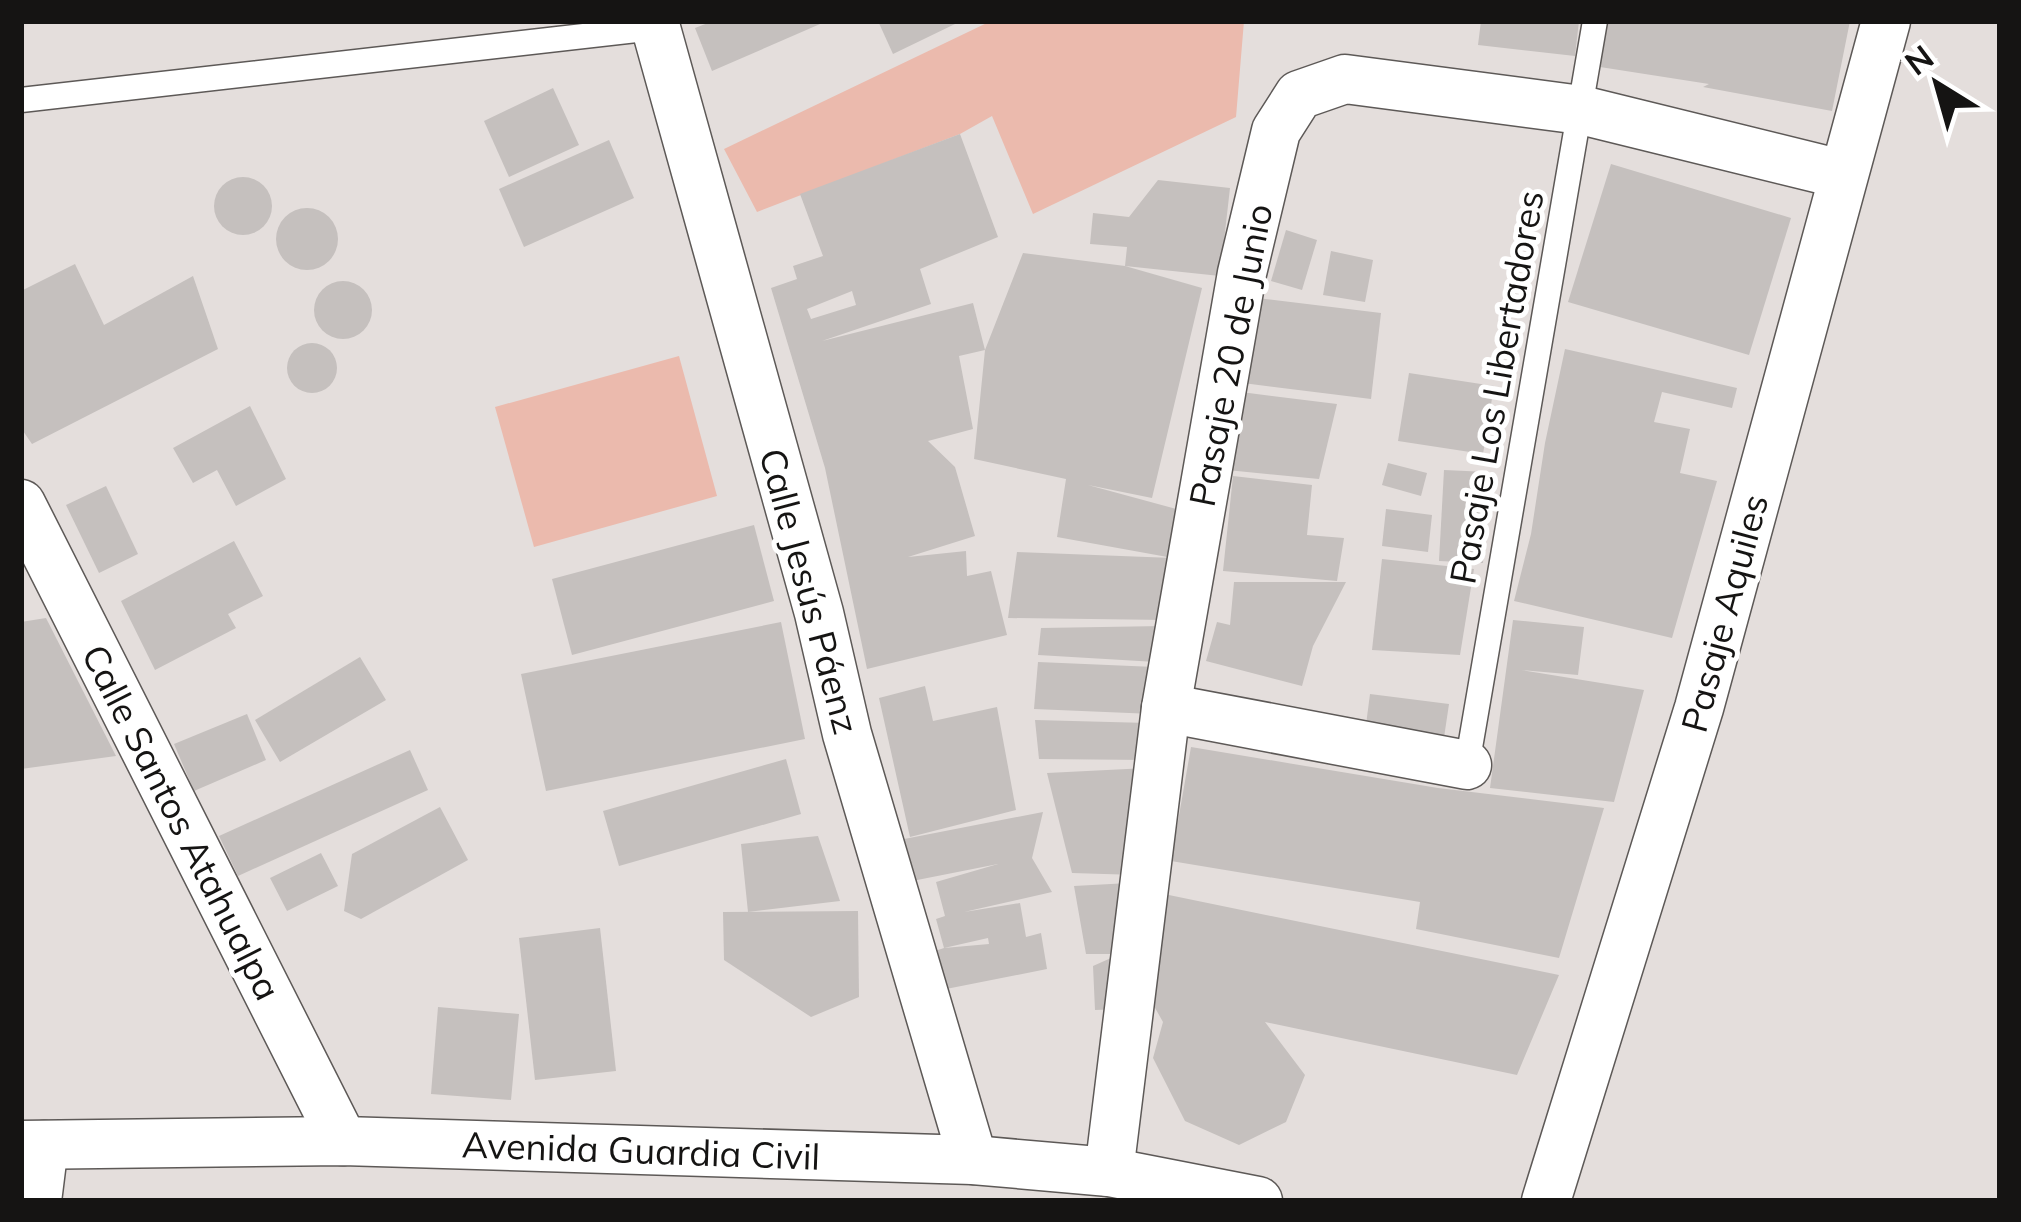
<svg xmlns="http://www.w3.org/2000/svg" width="2021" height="1222" viewBox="0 0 2021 1222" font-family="Mulish,sans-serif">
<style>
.green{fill:#ebbaad}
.building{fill:#c5c0be;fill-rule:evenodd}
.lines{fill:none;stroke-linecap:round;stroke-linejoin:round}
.service-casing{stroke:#5d5957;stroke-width:27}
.minor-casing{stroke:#5d5957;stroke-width:51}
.service{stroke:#fff;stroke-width:24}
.minor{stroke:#fff;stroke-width:48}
.labels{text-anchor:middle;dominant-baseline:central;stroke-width:10;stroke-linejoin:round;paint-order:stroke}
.street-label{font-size:36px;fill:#151413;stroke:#fff}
</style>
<rect width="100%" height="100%" fill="#e4dedc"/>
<g class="green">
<polygon points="991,21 1244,21 1236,117 1033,214 992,116 960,134 757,212 724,149"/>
<polygon points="679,356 717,496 534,547 495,407"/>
</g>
<g class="building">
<polygon points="713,21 827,21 712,71 695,28"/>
<polygon points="878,21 954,21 955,24 893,54"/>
<polygon points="1481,21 1579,21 1575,56 1478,45"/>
<polygon points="1608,21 1850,21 1832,111 1703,87 1709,84 1600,67"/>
<polygon points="553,88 579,145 509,177 484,121"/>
<path d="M960,134l38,103 -78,32 11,35 -109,37 151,-38 12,47 -26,6 14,73 -45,12 27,26 20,69 -67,21 58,-6 1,25 24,-5 16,64 -140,34 -42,-201 -54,-180 26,-9 -4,-13 30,-10 -23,-62zM852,291l4,14 -45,14 -4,-10z"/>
<polygon points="609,140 634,198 524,247 499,189"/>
<polygon points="1611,164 1791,218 1749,355 1568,302"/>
<circle cx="243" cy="206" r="29"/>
<polygon points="1158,180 1230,188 1220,276 1125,266 1202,288 1152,498 1088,485 1180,510 1166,620 1008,618 1017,552 1173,558 1057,537 1066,479 974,459 985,350 1023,253 1125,266 1127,247 1090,244 1093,213 1129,217"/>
<circle cx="307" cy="239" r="31"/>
<polygon points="1286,230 1317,240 1302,290 1271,281"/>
<polygon points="1331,251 1373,260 1365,302 1323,295"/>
<polygon points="75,264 104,325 193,276 218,349 32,444 21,428 21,291"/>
<circle cx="343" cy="310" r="29"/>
<polygon points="1257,298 1381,313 1371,399 1243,383"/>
<circle cx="312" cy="368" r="25"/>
<polygon points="1565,349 1737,388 1732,408 1662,392 1654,422 1690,429 1680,473 1717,481 1672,638 1514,601 1531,534 1545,443"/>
<polygon points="1409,373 1494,386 1483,454 1398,441"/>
<polygon points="1241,392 1337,404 1319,479 1227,470"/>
<polygon points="250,406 286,479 236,506 217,470 193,483 173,448"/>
<polygon points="1388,463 1427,473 1421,496 1382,485"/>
<polygon points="1444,470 1488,472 1483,563 1439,561"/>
<polygon points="1233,476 1312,485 1307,535 1344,538 1337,581 1223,571"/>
<polygon points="106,486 138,554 99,573 66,505"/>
<polygon points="1386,509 1432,515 1428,552 1382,546"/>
<polygon points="754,525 774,601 572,655 552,579"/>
<polygon points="234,541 263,596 228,614 236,628 155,670 121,601"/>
<polygon points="1382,559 1474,569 1460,655 1372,650"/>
<polygon points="1234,582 1346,582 1313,646 1302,686 1206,661 1217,622 1230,625"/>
<polygon points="46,618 116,756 21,769 21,622"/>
<polygon points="1513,620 1584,627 1578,675 1521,670 1644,690 1614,802 1490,788"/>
<polygon points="781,622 805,739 546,791 521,674"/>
<polygon points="1163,626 1156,662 1038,655 1041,628"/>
<polygon points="360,657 386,700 280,762 255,720"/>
<polygon points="1038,662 1155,667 1153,714 1034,709"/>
<polygon points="925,686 933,721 997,707 1016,810 910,837 879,698"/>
<polygon points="1370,694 1449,704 1442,751 1364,740"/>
<polygon points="247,714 266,760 194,791 174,744"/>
<polygon points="1035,720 1148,723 1147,760 1039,759"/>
<polygon points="1191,747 1438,788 1604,808 1559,958 1416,929 1420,902 1171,861"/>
<polygon points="410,750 428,790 238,876 219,836"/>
<polygon points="786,759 801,814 619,866 603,811"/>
<polygon points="1147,768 1137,875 1072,873 1047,773"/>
<polygon points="440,807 468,860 361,919 344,911 352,854"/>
<path d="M1043,812l-11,46 20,34 -88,20 56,-9 6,34 15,-4 6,36 -111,22 -7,-38 15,-5 -8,-29 9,-3 -9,-34 62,-18 -96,19 -8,-42zM988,938l1,6 -45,4z"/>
<polygon points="818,836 840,901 748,912 741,844"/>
<polygon points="321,853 338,886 287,911 270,878"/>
<polygon points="1129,883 1122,1009 1095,1010 1093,966 1120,954 1086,954 1074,886"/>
<polygon points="1164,894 1559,975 1517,1075 1265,1022 1305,1075 1286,1122 1239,1145 1185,1121 1153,1058 1163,1022 1150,999"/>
<polygon points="858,911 859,997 811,1017 724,960 723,912"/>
<polygon points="600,928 616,1071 535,1080 519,938"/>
<polygon points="438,1007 519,1014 511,1100 431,1094"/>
</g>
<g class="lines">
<g class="service-casing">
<g id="service">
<polyline points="21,100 654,28"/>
<polyline points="1467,765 1595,21"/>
</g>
</g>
<g class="minor-casing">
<g id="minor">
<polyline points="654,21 819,613 847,734 973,1160"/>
<polyline points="21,504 343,1141"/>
<polyline points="1166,708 1467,765"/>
<polyline points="21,1145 343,1141 973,1160 1109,1172 1258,1201"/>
<polyline points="1109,1172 1166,708 1242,273 1276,131 1299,95 1345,79 1581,110 1841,174"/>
<polyline points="37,1201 44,1145"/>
<polyline points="1546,1201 1699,708 1886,21"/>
</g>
</g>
<use href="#service" class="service"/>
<use href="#minor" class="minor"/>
</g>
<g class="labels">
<g class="street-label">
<text transform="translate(1230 355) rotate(-79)">Pasaje 20 de Junio</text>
<text transform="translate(1496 387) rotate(-80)">Pasaje Los Libertadores</text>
<text transform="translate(810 591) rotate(75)">Calle Jesús Páenz</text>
<text transform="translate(1724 613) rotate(-75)">Pasaje Aquiles</text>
<text transform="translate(182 822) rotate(63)">Calle Santos Atahualpa</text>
<text transform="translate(641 1150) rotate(2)">Avenida Guardia Civil</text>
</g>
</g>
<rect width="2021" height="1222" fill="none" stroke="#151413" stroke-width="48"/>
<g transform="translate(1937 84) rotate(323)" stroke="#ffffff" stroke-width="9" paint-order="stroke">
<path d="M0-9L21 45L0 30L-21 45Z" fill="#151413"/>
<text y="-18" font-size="33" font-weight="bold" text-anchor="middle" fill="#151413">N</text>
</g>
</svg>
